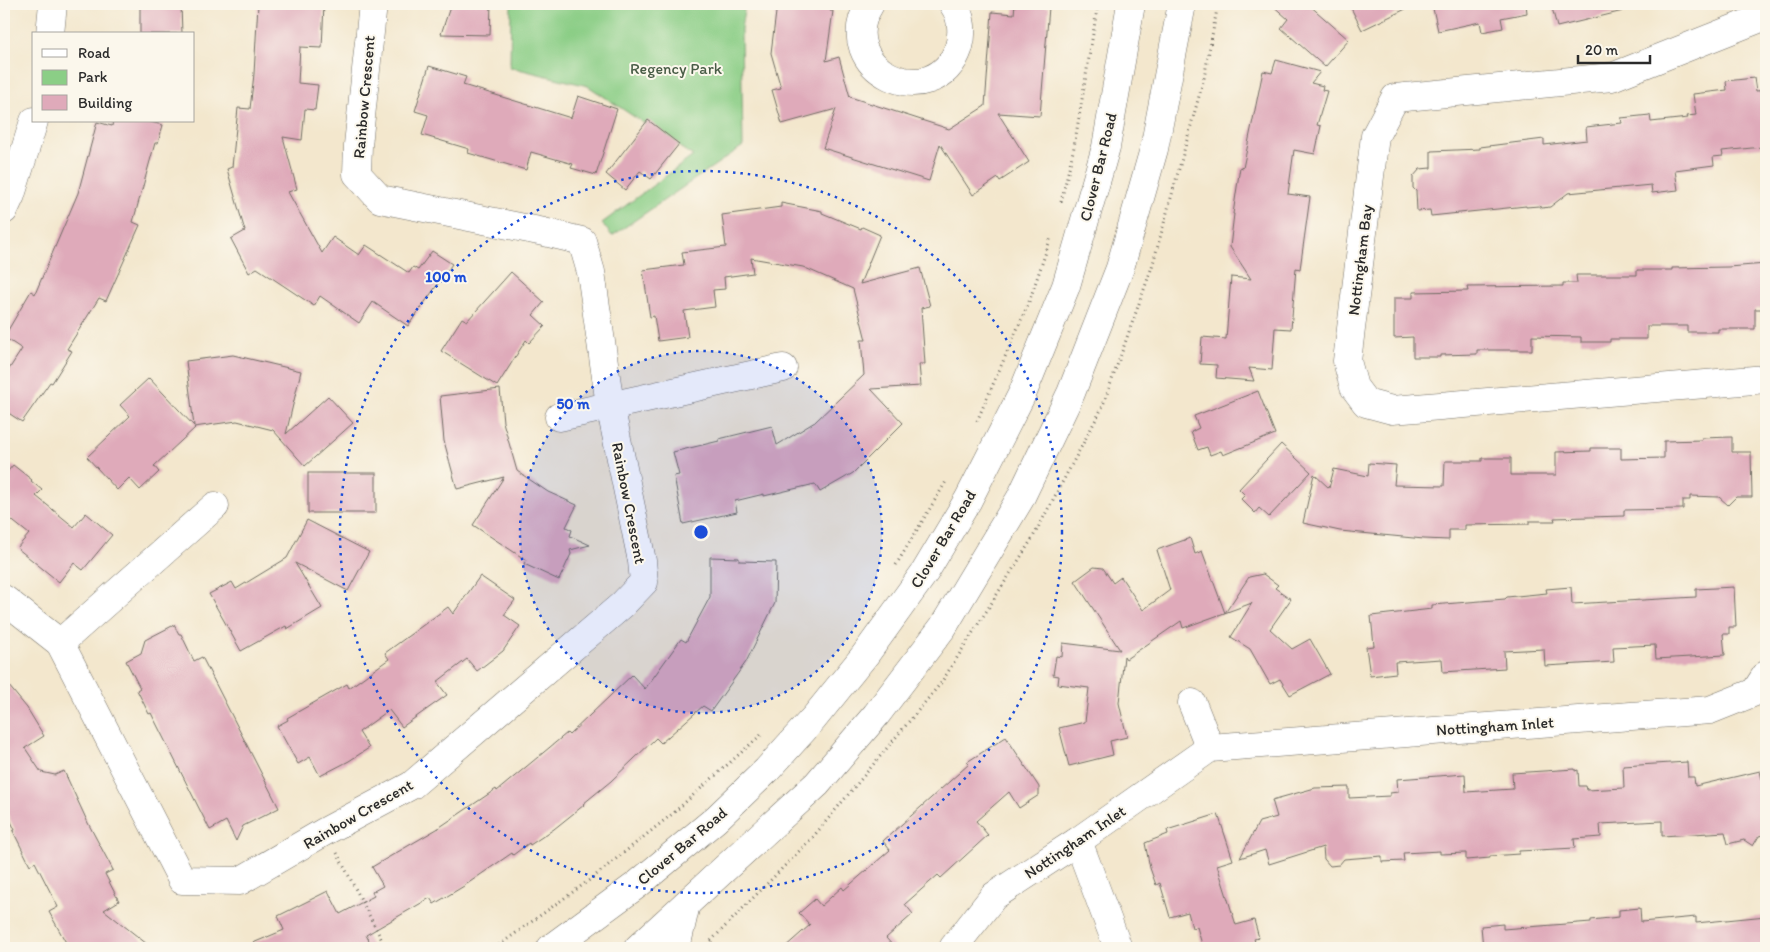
<svg xmlns="http://www.w3.org/2000/svg" width="1770" height="952" viewBox="0 0 1770 952" font-family="Itim,sans-serif">
<style>
.green{fill:#8bce86;stroke:#5b7c58}
.building{fill:#dfaaba}
.lines{fill:none;stroke-linecap:round;stroke-linejoin:round}
.minor-casing{stroke:#716d64;stroke-width:29}
.tertiary-casing{stroke:#716d64;stroke-width:29}
.secondary-casing{stroke:#716d64;stroke-width:29}
.path{stroke:#716d64;stroke-width:3;stroke-dasharray:1 4;stroke-linecap:butt}
.minor{stroke:#fff;stroke-width:28}
.tertiary{stroke:#fff;stroke-width:28}
.secondary{stroke:#fff;stroke-width:28}
.ring{fill:none;stroke:#1d4ed8;stroke-width:2.5;stroke-dasharray:2.5 5}
.labels{text-anchor:middle;dominant-baseline:central;stroke-width:4;stroke-linejoin:round;paint-order:stroke}
.park-label{font-size:16px;fill:#485c46;stroke:#fbf7ec}
.street-label{font-size:16px;fill:#2b2b2b;stroke:#fbf7ec}
.centre{fill:#1d4ed8;stroke:#fbf7ec;stroke-width:2.5}
.ring-label{font-size:15px;text-anchor:middle;font-weight:bold;fill:#1d4ed8;stroke:#fbf7ec;stroke-width:4;stroke-linejoin:round;paint-order:stroke}
</style>
<rect width="100%" height="100%" fill="#fbf7ec"/>
<filter id="ink" filterUnits="userSpaceOnUse"><feTurbulence type="fractalNoise" baseFrequency=".02" numOctaves="2"/><feDisplacementMap in="SourceGraphic" scale="10" xChannelSelector="R" yChannelSelector="G"/><feConvolveMatrix kernelMatrix="1 2 1 2 8 2 1 2 1" color-interpolation-filters="sRGB"/></filter>
<filter id="wash" filterUnits="userSpaceOnUse"><feTurbulence type="fractalNoise" baseFrequency=".0096" numOctaves="4" result="noise"/><feDisplacementMap in="SourceGraphic" scale="20" xChannelSelector="R" yChannelSelector="G"/><feGaussianBlur stdDeviation="1.12" result="paint"/><feColorMatrix in="noise" values="0 0 0 0 0 0 0 0 0 0 0 0 0 0 0 0 0 1.4 0 .05"/><feComposite in="paint" operator="in"/></filter>
<g filter="url(#wash)">
<rect width="100%" height="100%" fill="#f3e7cd"/>
<polygon class="green" points="511,4 745,4 741,29 743,146 612,236 602,223 693,156 588,86 510,67"/>
<g id="blocks">
<g class="building">
<polygon points="140,4 181,4 182,34 140,34"/>
<polygon points="258,4 324,4 322,48 300,47 298,83 318,85 315,110 305,109 302,140 283,137 297,189 288,192 322,253 333,237 359,255 366,245 409,273 413,267 418,270 432,251 452,264 408,326 373,302 359,323 320,296 314,306 257,268 249,273 231,239 245,231 227,169 232,167 238,108 250,109 254,74"/>
<polygon points="451,4 491,4 490,35 441,34"/>
<polygon points="777,4 831,4 830,11 833,11 826,61 839,57 850,97 949,129 985,106 992,12 1014,14 1015,4 1049,7 1040,116 998,113 1029,162 1000,181 998,178 973,195 940,144 929,181 823,148 836,109 782,124 772,90 781,88 771,53"/>
<polygon points="1271,4 1308,4 1349,40 1325,67 1281,28 1288,19"/>
<polygon points="1349,4 1416,4 1362,30"/>
<polygon points="1432,4 1526,4 1527,13 1501,18 1503,28 1482,32 1480,22 1438,31"/>
<polygon points="1551,4 1622,4 1623,11 1557,27"/>
<polygon points="1276,60 1320,72 1311,83 1323,86 1322,90 1327,91 1317,125 1321,126 1315,154 1294,150 1288,194 1310,197 1300,269 1296,268 1291,329 1275,328 1272,370 1249,368 1254,381 1216,378 1217,365 1200,364 1202,337 1226,339 1231,277 1251,279 1230,247 1234,214 1233,214 1240,167 1243,168 1263,71 1272,73"/>
<polygon points="429,66 466,77 463,85 571,118 578,96 617,109 596,175 571,168 573,164 531,152 526,170 468,153 469,149 422,135 428,115 415,111"/>
<polygon points="1754,78 1756,91 1766,90 1766,137 1761,137 1762,147 1722,151 1723,156 1713,157 1714,165 1675,170 1678,190 1652,193 1651,185 1568,193 1550,207 1542,208 1539,206 1526,207 1526,206 1431,216 1430,210 1417,211 1416,191 1413,188 1413,177 1420,169 1431,168 1431,151 1480,149 1480,147 1544,139 1544,145 1587,140 1586,127 1622,123 1621,118 1650,115 1651,122 1688,118 1687,116 1696,115 1693,94 1727,90 1726,81"/>
<polygon points="648,120 679,144 651,179 640,171 625,190 606,174"/>
<polygon points="113,121 146,121 163,125 158,143 155,143 133,222 140,225 106,301 99,298 67,349 72,351 52,383 50,382 22,422 4,410 4,377 22,349 4,337 31,291 35,294 61,233 78,193 97,122 112,126"/>
<polygon points="781,203 822,211 822,213 861,229 862,227 880,235 860,284 920,268 930,306 921,308 925,364 919,364 921,386 871,389 903,423 853,473 820,492 815,484 764,496 764,494 735,501 737,512 683,524 674,476 679,475 673,452 719,441 719,439 772,426 777,445 815,422 864,375 861,340 866,340 853,289 803,267 751,258 753,273 724,277 725,289 713,290 715,307 684,311 688,337 658,341 654,316 650,317 643,270 684,265 682,252 726,247 722,215 781,207"/>
<polygon points="1766,264 1766,304 1763,304 1762,309 1755,309 1755,329 1718,329 1718,332 1687,332 1687,326 1647,326 1647,339 1610,339 1610,342 1581,342 1581,337 1532,336 1532,350 1477,350 1477,354 1440,355 1440,357 1413,357 1413,337 1394,338 1394,298 1413,298 1413,292 1468,291 1467,287 1563,286 1563,283 1577,283 1576,275 1637,275 1637,270 1672,270 1672,268 1728,267"/>
<polygon points="511,272 544,302 533,315 545,326 529,343 526,340 497,386 441,351 462,318 467,321"/>
<polygon points="233,355 301,371 286,434 328,396 353,423 305,466 273,430 237,421 194,427 195,428 154,466 159,472 140,490 129,478 117,490 87,457 130,416 120,405 149,378 194,426 186,361"/>
<polygon points="500,389 503,422 517,471 548,492 577,505 566,527 572,530 570,536 590,545 570,550 571,554 559,580 524,564 526,560 473,525 504,477 457,489 444,441 440,396"/>
<polygon points="1258,391 1275,434 1223,455 1221,451 1210,455 1207,447 1198,450 1191,432 1199,428 1194,416"/>
<polygon points="1732,437 1732,452 1751,452 1752,497 1736,497 1728,505 1719,497 1690,496 1690,500 1683,500 1683,509 1624,510 1624,516 1554,518 1555,521 1529,521 1529,524 1465,525 1465,530 1449,530 1449,540 1424,539 1340,531 1303,523 1314,474 1329,488 1334,469 1368,476 1369,463 1396,465 1394,485 1444,486 1445,461 1482,461 1482,458 1511,458 1511,475 1556,475 1556,452 1591,451 1591,448 1621,448 1621,459 1664,458 1664,441 1702,440 1702,438"/>
<polygon points="1281,444 1311,472 1269,517 1259,508 1255,513 1241,499 1245,495 1239,489"/>
<polygon points="13,465 32,480 31,481 42,490 36,496 74,527 86,513 112,535 83,570 74,563 59,582 17,548 29,534 4,514 4,476"/>
<rect x="308" y="473" width="68" height="40"/>
<polygon points="307,520 369,552 348,591 295,563 322,608 287,629 286,626 241,651 209,594 232,582 236,589 287,558"/>
<polygon points="1190,538 1195,554 1202,551 1225,613 1249,577 1263,574 1278,585 1275,588 1291,599 1270,629 1292,649 1310,639 1330,674 1290,695 1280,679 1270,684 1250,649 1231,637 1252,603 1183,628 1181,621 1126,659 1124,656 1119,703 1127,737 1110,741 1113,755 1069,766 1059,728 1085,722 1089,688 1058,684 1059,676 1053,675 1056,656 1062,657 1063,643 1120,650 1075,581 1094,567 1103,568 1113,583 1121,577 1143,610 1170,590 1157,550"/>
<polygon points="710,557 739,558 739,561 776,562 775,603 746,662 711,711 703,706 661,743 656,738 611,781 583,804 584,805 554,829 530,845 529,843 513,855 512,853 464,886 434,904 430,898 366,935 373,948 241,948 284,930 278,916 328,891 340,914 374,896 372,892 383,886 372,867 437,829 496,789 497,791 567,733 569,735 632,675 645,689 681,639 686,642 710,597"/>
<polygon points="480,576 515,600 504,615 520,626 503,651 477,671 467,659 437,682 447,695 402,727 389,710 359,732 369,748 349,761 320,776 310,757 298,764 277,726 288,720 287,718 347,684 349,688 389,659 385,653 448,607 453,614"/>
<polygon points="1571,587 1572,604 1696,597 1696,589 1734,587 1736,627 1729,627 1729,634 1723,634 1725,655 1656,659 1655,645 1613,647 1614,662 1545,666 1544,649 1504,651 1505,668 1443,672 1442,659 1395,662 1396,673 1370,676 1366,647 1374,646 1371,616 1432,609 1432,605 1505,599 1507,597 1547,593 1546,589"/>
<polygon points="174,625 179,634 181,634 194,661 202,657 279,808 243,826 236,841 226,821 210,830 151,713 149,714 137,690 140,688 126,661 141,653 145,640"/>
<polygon points="4,680 27,708 44,736 25,748 41,772 55,775 64,771 88,823 113,870 105,874 119,901 104,910 152,948 69,948 49,912 58,907 35,862 30,865 13,831 15,830 4,807"/>
<polygon points="1006,737 1039,787 1039,795 1019,808 1009,792 976,821 988,835 941,878 938,875 905,904 913,914 886,938 895,948 784,948 810,925 799,913 815,899 821,906 842,887 844,890 890,850 883,841 969,764 967,762"/>
<polygon points="1687,762 1688,777 1694,777 1695,786 1760,771 1766,796 1766,834 1759,836 1753,846 1744,840 1728,844 1725,832 1662,836 1662,821 1600,824 1601,837 1574,839 1575,848 1519,851 1519,854 1490,856 1490,858 1466,860 1466,853 1440,854 1440,851 1403,853 1404,861 1382,862 1382,856 1344,859 1339,865 1330,866 1324,859 1323,847 1269,864 1265,850 1240,858 1259,822 1277,817 1272,800 1315,788 1349,787 1349,798 1390,796 1390,793 1398,792 1397,779 1465,774 1466,792 1513,789 1512,773 1575,769 1575,771 1578,770 1579,786 1586,786 1587,790 1624,788 1623,766"/>
<polygon points="1218,814 1233,860 1217,865 1236,925 1254,920 1259,938 1254,939 1257,948 1203,948 1197,927 1192,928 1188,912 1170,917 1160,883 1156,885 1150,868 1145,843 1168,834 1167,830"/>
<polygon points="1640,908 1641,922 1696,917 1696,923 1766,916 1766,946 1742,948 1483,948 1481,926 1503,924 1503,929 1591,922 1591,920 1619,917 1619,910"/>
</g>
</g>
</g>
<g filter="url(#ink)">
<use href="#blocks" fill-opacity="0" stroke="#716d64" stroke-width="1"/>
<g class="lines">
<g class="minor-casing">
<g id="minor">
<path d="M870,4c-41,65 65,114 89,43 4,-14 3,-31 -6,-43"/>
<polyline points="1766,16 1612,77 1395,98 1375,136 1347,361 1354,387 1366,403 1392,410 1766,379"/>
<polyline points="559,417 783,368"/>
<polyline points="4,599 60,643 182,880 240,881 324,832 412,785 622,605 644,582 642,561 610,405 591,272 582,241 544,232 380,199 357,174 358,145 373,4"/>
<polyline points="60,643 215,506"/>
<polyline points="1192,703 1210,748"/>
<polyline points="1078,841 1118,948"/>
<polyline points="676,948 686,904"/>
<polyline points="953,948 994,896 1078,841 1210,748 1710,710 1755,692 1766,675"/>
</g>
</g>
<g class="tertiary-casing">
<g id="tertiary">
<polyline points="50,34 53,4"/>
<polyline points="4,210 11,195 34,121"/>
</g>
</g>
<g class="secondary-casing">
<g id="secondary">
<polyline points="551,948 638,884 716,819 767,770 814,718 865,655 925,572 968,500 1023,392 1066,286 1106,147 1131,4"/>
<polyline points="638,948 817,784 876,715 943,627 1020,499 1071,393 1120,268 1154,149 1182,4"/>
</g>
</g>
<g class="path">
<polyline points="1061,202 1074,147 1098,4"/>
<polyline points="977,421 1029,302 1051,237"/>
<polyline points="896,565 947,480"/>
<polyline points="337,853 386,948"/>
<polyline points="495,948 591,879 671,815 762,734"/>
<polyline points="704,948 813,837 941,683 1032,539 1102,408 1152,267 1204,78 1218,4"/>
</g>
<use href="#minor" class="minor"/>
<use href="#tertiary" class="tertiary"/>
<use href="#secondary" class="secondary"/>
</g>
</g>
<circle cx="701" cy="532" r="181" fill="#1d4ed8" fill-opacity=".12"/>
<g class="ring">
<circle cx="701" cy="532" r="181"/>
<circle cx="701" cy="532" r="361"/>
</g>
<g class="labels">
<g class="park-label">
<text x="676" y="68">Regency Park</text>
</g>
<g class="street-label">
<text transform="translate(364 97) rotate(-85)">Rainbow Crescent</text>
<text transform="translate(1098 167) rotate(-76)">Clover Bar Road</text>
<text transform="translate(1360 260) rotate(-83)">Nottingham Bay</text>
<text transform="translate(629 503) rotate(79)">Rainbow Crescent</text>
<text transform="translate(943 539) rotate(-59)">Clover Bar Road</text>
<text transform="translate(1495 726) rotate(-4)">Nottingham Inlet</text>
<text transform="translate(358 814) rotate(-30)">Rainbow Crescent</text>
<text transform="translate(1075 842) rotate(-34)">Nottingham Inlet</text>
<text transform="translate(682 846) rotate(-40)">Clover Bar Road</text>
</g>
</g>
<circle cx="701" cy="532" r="8" class="centre"/>
<g class="ring-label">
<text x="446" y="282">100 m</text>
<text x="573" y="409">50 m</text>
</g>
<rect width="1770" height="952" fill="none" stroke="#fbf7ec" stroke-width="20"/>
<rect x="32" y="32" width="162" height="90" fill="#fbf7ec" stroke="#a8a59f"/>
<rect x="42" y="49" width="25" height="8" fill="#ffffff" stroke="#a8a59f"/>
<text x="78" y="58" font-size="15" fill="#2b2b2b">Road</text>
<rect x="42" y="70" width="25" height="15" fill="#8bce86" stroke="#a8a59f"/>
<text x="78" y="82" font-size="15" fill="#2b2b2b">Park</text>
<rect x="42" y="95" width="25" height="15" fill="#dfaaba" stroke="#a8a59f"/>
<text x="78" y="108" font-size="15" fill="#2b2b2b">Building</text>
<path d="M1578 55v8h72v-8" fill="none" stroke="#2b2b2b" stroke-width="2.5"/>
<text x="1585" y="55" font-size="15" fill="#2b2b2b" stroke="#fbf7ec" stroke-width="4" paint-order="stroke">20 m</text>
</svg>
